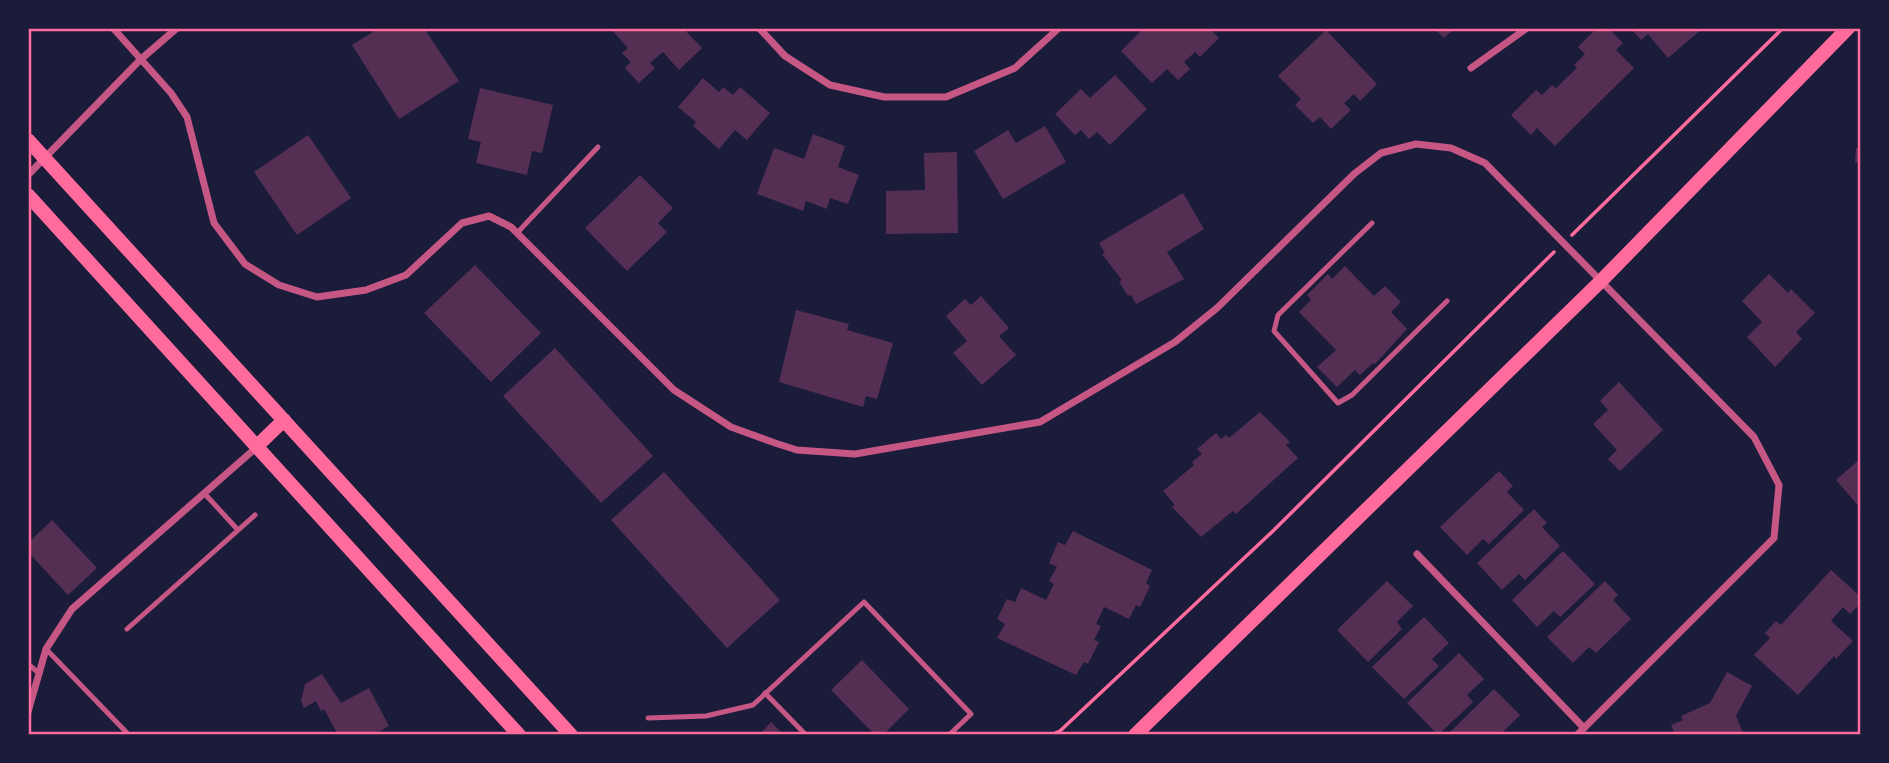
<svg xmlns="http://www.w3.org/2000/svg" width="1889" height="763" viewBox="0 0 1889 763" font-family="Ubuntu,sans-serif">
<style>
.building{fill:#542f53}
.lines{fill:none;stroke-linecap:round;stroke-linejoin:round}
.path{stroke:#ff6b9d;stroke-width:3.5}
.service{stroke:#c65784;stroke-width:5}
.minor{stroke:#c65784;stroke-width:7}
.secondary{stroke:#ff6b9d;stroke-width:14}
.neatline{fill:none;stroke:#ff6b9d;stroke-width:2.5}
</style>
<rect width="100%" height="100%" fill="#1b1b3a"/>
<g class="building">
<polygon points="379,28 424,28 459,81 399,119 352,45"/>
<polygon points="610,28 683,28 702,48 679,70 663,52 650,63 655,68 639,83 625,68 631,62 622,53 628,48"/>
<polygon points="1144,28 1209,28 1219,38 1200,57 1195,52 1184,62 1190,69 1178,80 1167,69 1152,83 1121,51"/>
<polygon points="1434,28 1455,28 1444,38"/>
<polygon points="1597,28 1608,28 1623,43 1616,50 1634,68 1555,146 1537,128 1531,135 1511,115 1536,90 1542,95 1552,85 1556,88 1577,68 1574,65 1585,54 1578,47"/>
<polygon points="1630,28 1703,28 1668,58 1648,34 1641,40"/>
<polygon points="1326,30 1377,84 1360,101 1354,94 1344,103 1351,110 1331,129 1320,117 1313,123 1295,105 1301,99 1278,76"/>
<polygon points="1115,75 1147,109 1110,145 1097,132 1089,139 1081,130 1075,135 1055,114 1081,89 1090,98"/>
<polygon points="703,78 719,92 723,87 733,95 740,87 770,113 747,140 735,130 719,149 693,126 696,122 678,107"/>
<polygon points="480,88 553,105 542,153 532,151 527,175 476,163 481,142 468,139"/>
<polygon points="1045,126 1066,162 1003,199 974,151 1008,130 1016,143"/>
<polygon points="813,134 845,146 838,167 859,175 848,204 830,198 827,209 806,201 803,211 757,194 774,148 804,159"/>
<polygon points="308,135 351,198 297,235 254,172"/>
<polygon points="1856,148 1861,148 1861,163 1855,163"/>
<polygon points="957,152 958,233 886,234 886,191 925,190 924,153"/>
<polygon points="640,175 673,208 658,223 667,232 627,271 585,228"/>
<polygon points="1183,193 1204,229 1167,252 1184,279 1136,304 1131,295 1128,296 1119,282 1122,280 1102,254 1105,253 1099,243"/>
<polygon points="475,265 541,333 491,382 424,313"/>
<polygon points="1345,266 1374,296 1385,286 1401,302 1391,312 1407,329 1375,364 1373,363 1360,375 1355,370 1337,387 1317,367 1336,350 1299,312 1311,300 1307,295 1328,274 1332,279"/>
<polygon points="1769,274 1788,293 1791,289 1815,313 1796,332 1802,339 1775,367 1747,337 1762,322 1742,301"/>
<polygon points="981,296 1009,328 999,336 1016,355 982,385 953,353 967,341 946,316 965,299 971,305"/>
<polygon points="796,310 849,324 847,330 893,343 877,399 866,396 863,407 779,382"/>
<polygon points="555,348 653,456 601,503 503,396"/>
<polygon points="1619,382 1663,430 1620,471 1608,459 1617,450 1593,424 1608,410 1600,401"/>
<polygon points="1260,412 1290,442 1286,445 1298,458 1236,514 1233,511 1201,537 1172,507 1175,505 1163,491 1194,465 1192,462 1202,454 1197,449 1216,433 1221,439 1226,435 1229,438"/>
<polygon points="1861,458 1861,509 1836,480"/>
<polygon points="1499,471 1513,486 1507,492 1524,510 1489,544 1483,539 1467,555 1440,527"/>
<polygon points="664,472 780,600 727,648 611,520"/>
<polygon points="1534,509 1547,523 1542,527 1560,546 1525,580 1519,574 1502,590 1477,563"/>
<polygon points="52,520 97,568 68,595 28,552 28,543"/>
<polygon points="1073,531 1152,570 1146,583 1150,586 1140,607 1136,605 1129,619 1104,607 1096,624 1101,626 1094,640 1099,642 1088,664 1084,662 1076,675 997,638 1005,624 997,619 1007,599 1015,602 1021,588 1046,600 1054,584 1049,581 1057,567 1049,563 1058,542 1065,545"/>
<polygon points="1563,551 1595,584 1560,617 1554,611 1537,627 1512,600"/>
<polygon points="1831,570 1861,597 1861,603 1850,614 1843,607 1831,621 1853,641 1836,659 1834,656 1798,695 1754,655 1770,638 1765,633 1776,621 1781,625"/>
<polygon points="1387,581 1413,606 1397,622 1402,629 1368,662 1337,630"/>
<polygon points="1605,581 1618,595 1613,600 1631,619 1596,653 1589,647 1573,663 1547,637"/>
<polygon points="1424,617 1449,643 1432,659 1439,666 1404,699 1372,667"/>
<polygon points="1459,653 1484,679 1467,695 1473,702 1438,735 1407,703"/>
<polygon points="862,660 909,709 883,735 875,735 831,690"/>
<polygon points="1727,672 1752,686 1736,716 1744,735 1675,735 1671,725 1683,720 1681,716 1710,703"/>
<polygon points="322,674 341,703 369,688 389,726 374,735 338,735 324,709 321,711 316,701 304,708 301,701 305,684"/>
<polygon points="1494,689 1520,715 1503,732 1506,735 1447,735"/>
<polygon points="771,722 784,735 759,735"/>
</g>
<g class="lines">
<g class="path">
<polyline points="1572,235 1783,28"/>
<polyline points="1051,735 1060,731 1274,530 1554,252"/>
</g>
<g class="service">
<polyline points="1372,223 1278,315 1274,331 1338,403 1352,395 1447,301"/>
<polyline points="517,233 598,147"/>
<polyline points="204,493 238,530"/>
<polyline points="127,629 255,515"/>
<polyline points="46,649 129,735"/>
<polyline points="28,664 40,674"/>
<polyline points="765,693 806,735"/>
<polyline points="648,718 706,716 753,705 864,602 971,714 949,735"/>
</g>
<g class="minor">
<polyline points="113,28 171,93 187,117 214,223 245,264 279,285 317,297 366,290 406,275 462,223 489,216 511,227 674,390 731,427 775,443 797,450 855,454 1040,422 1175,342 1217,308 1354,174 1381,153 1416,144 1451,148 1485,163 1754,437 1779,485 1774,538 1577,735"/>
<polyline points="759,28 785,56 830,85 884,97 946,97 1015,68 1059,28"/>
<polyline points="1471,68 1527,28"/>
<polyline points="28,175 140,60 177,28"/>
<polyline points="1417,554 1584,728"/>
<polyline points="28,712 46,649 72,609 257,447"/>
</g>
<g class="secondary">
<polyline points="28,140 571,735"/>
<polyline points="28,195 519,735"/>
<polyline points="257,446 284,420"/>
<polyline points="1135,735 1602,280 1848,28"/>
</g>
</g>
<rect width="1889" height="763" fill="none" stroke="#1b1b3a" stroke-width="60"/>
<rect x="30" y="30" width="1829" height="703" class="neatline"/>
</svg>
